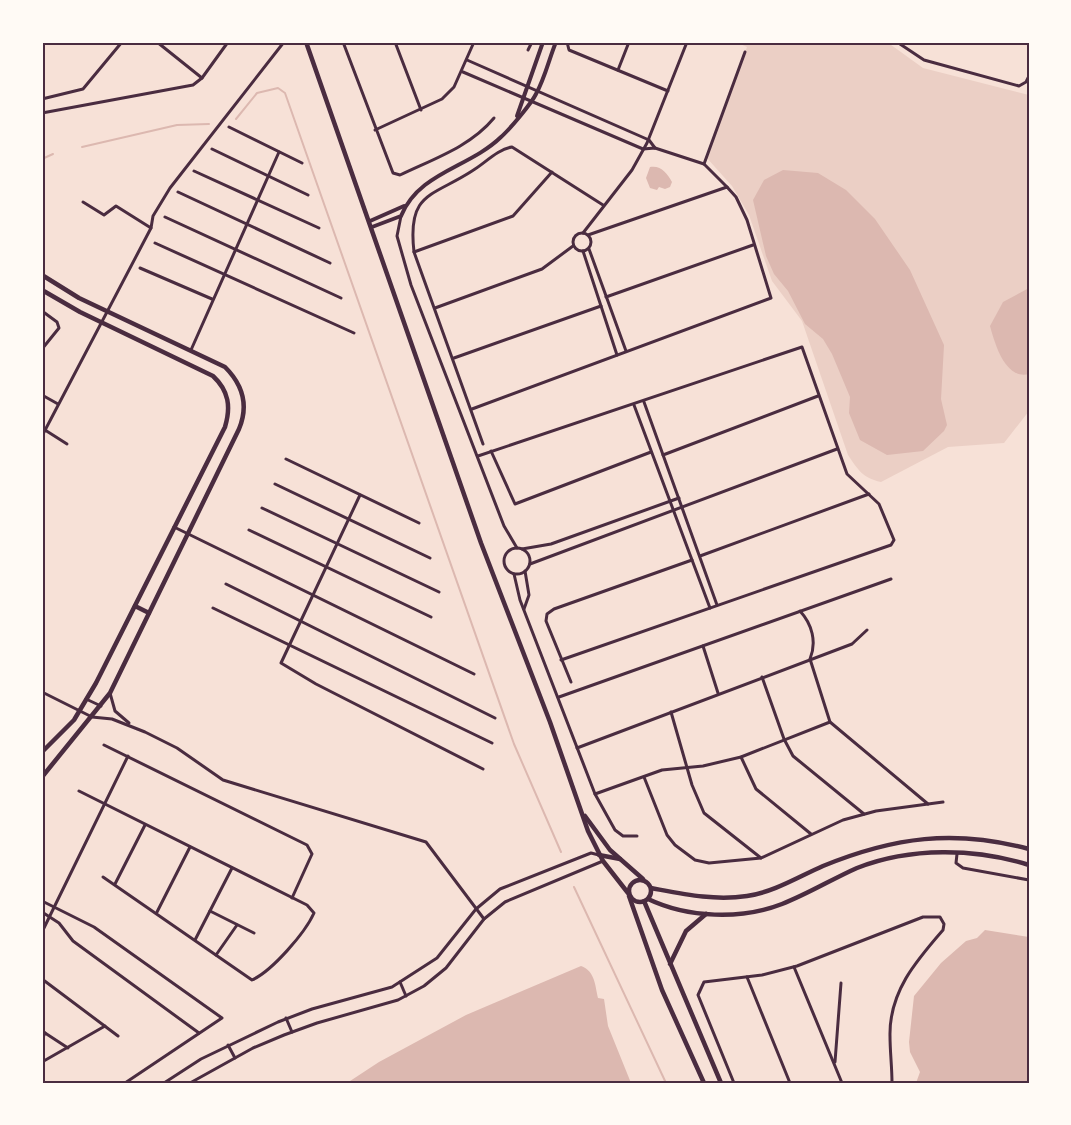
<svg xmlns="http://www.w3.org/2000/svg" width="1071" height="1125" viewBox="0 0 1071 1125" font-family="'Varela Round',sans-serif">
<style>
.green{fill:#ebcfc5}
.water{fill:#dcb8b0}
.lines{fill:none;stroke-linecap:round;stroke-linejoin:round}
.stream{stroke:#dcb8b0;stroke-width:2}
.minor{stroke:#4a2c40;stroke-width:3}
.tertiary{stroke:#4a2c40;stroke-width:4}
.secondary{stroke:#4a2c40;stroke-width:4.5}
.primary{stroke:#4a2c40;stroke-width:4.5}
.neatline{fill:none;stroke:#4a2c40;stroke-width:2}
</style>
<rect width="100%" height="100%" fill="#f7e1d7"/>
<path class="green" d="M736,42h151l36,26 106,27v316l-25,32 -56,4 -67,35c-18,-4 -23,-12 -33,-27l-46,-134 -30,-40 -23,-66 -17,-29 -26,-29 41,-110z"/>
<g class="water">
<path d="M650,167c11,-2 17,6 22,15l-2,5 -5,2 -6,-2 -2,3 -7,-2 -4,-10z"/>
<polygon points="783,170 818,173 846,190 875,219 910,270 944,345 941,399 947,425 944,431 923,451 887,455 860,440 849,413 850,397 832,354 823,339 805,324 788,291 774,274 766,256 753,200 764,180"/>
<path d="M1029,288v86c-24,6 -34,-30 -39,-48l13,-24z"/>
<polygon points="985,930 1029,937 1029,1083 916,1083 920,1072 910,1052 909,1042 914,996 941,963 966,941 977,938"/>
<path d="M581,966c14,5 14,19 17,32l6,1 4,27 23,57h-284l32,-21 87,-47z"/>
</g>
<g class="lines">
<g class="stream">
<polyline points="236,119 257,93 278,88 285,93 514,744 561,852"/>
<polyline points="82,147 177,125 209,124"/>
<polyline points="42,159 53,154"/>
<polyline points="574,887 666,1083"/>
</g>
<g class="minor">
<polyline points="157,42 202,78"/>
<path d="M343,42l50,131 7,2c33,-16 70,-28 94,-57"/>
<polyline points="395,42 421,110"/>
<polyline points="567,42 569,50 668,91"/>
<polyline points="900,44 924,60 1019,86 1026,82 1029,76"/>
<polyline points="528,50 532,42"/>
<polyline points="467,60 649,140 655,148"/>
<polyline points="618,70 629,42"/>
<polyline points="463,72 643,149 655,148 704,164 727,187"/>
<polyline points="42,99 83,89 122,42"/>
<polyline points="42,113 193,85 202,78 228,42"/>
<polyline points="229,127 302,163"/>
<polyline points="375,130 442,99 454,87 474,42"/>
<polyline points="212,149 308,195"/>
<polyline points="704,164 745,52"/>
<polyline points="194,171 319,228"/>
<polyline points="178,192 330,263"/>
<polyline points="83,202 104,215 116,206 151,228"/>
<polyline points="401,216 397,236 411,285 504,526 517,548"/>
<polyline points="165,217 341,298"/>
<circle cx="582" cy="242" r="9"/>
<polyline points="583,233 632,170 647,143 687,42"/>
<polyline points="155,243 354,333"/>
<polyline points="589,249 626,351"/>
<polyline points="583,251 617,355"/>
<polyline points="414,252 513,216 552,172"/>
<polyline points="140,268 212,299"/>
<polyline points="606,297 753,245"/>
<polyline points="435,308 542,269 573,246"/>
<polyline points="42,311 57,322 59,328 42,349"/>
<polyline points="191,350 279,152"/>
<polyline points="454,358 601,306"/>
<polyline points="42,395 58,404"/>
<polyline points="644,402 717,605"/>
<polyline points="634,405 710,608"/>
<polyline points="472,409 771,298 747,220 736,197 727,187 588,235"/>
<polyline points="45,430 67,444"/>
<polyline points="42,436 151,228 153,216 170,188 284,42"/>
<path d="M483,444l-69,-192c-7,-60 18,-55 58,-81 12,-7 26,-22 40,-24l91,58"/>
<polyline points="491,451 515,504 651,452"/>
<polyline points="663,455 818,396"/>
<polyline points="478,456 802,347 847,474 879,504 894,540 891,545 561,660"/>
<polyline points="286,459 419,523"/>
<polyline points="275,484 430,558"/>
<polyline points="360,495 281,663 316,684 483,769"/>
<polyline points="262,508 439,592"/>
<polyline points="174,527 474,674"/>
<polyline points="249,530 431,617"/>
<circle cx="517" cy="561" r="13"/>
<polyline points="522,549 551,544 679,498"/>
<polyline points="700,556 869,494"/>
<polyline points="530,564 837,449"/>
<polyline points="514,574 520,600 595,794 615,830 623,836 637,836"/>
<polyline points="226,584 495,718"/>
<polyline points="213,608 492,743"/>
<polyline points="524,609 529,595 525,571"/>
<path d="M800,611c12,13 17,31 10,48l20,63 98,82"/>
<polyline points="703,646 718,693"/>
<polyline points="762,677 784,739 793,756 864,814"/>
<polyline points="571,682 546,621 547,614 554,609 692,560"/>
<polyline points="42,692 92,717 112,719 145,732 177,748 223,780 426,842 484,919"/>
<polyline points="110,693 115,711 129,723"/>
<polyline points="559,697 891,579"/>
<polyline points="86,699 101,706"/>
<polyline points="671,712 692,785 704,813 761,858"/>
<polyline points="104,745 307,845 312,854 292,898"/>
<polyline points="577,748 852,644 867,630"/>
<polyline points="741,757 756,789 811,834"/>
<polyline points="644,777 667,835 675,845 695,860 709,863 761,858 843,820 876,811 943,802"/>
<path d="M79,791l228,114 7,8c-9,20 -42,58 -62,67l-149,-103"/>
<polyline points="595,794 662,770 703,766 741,757 830,722"/>
<polyline points="957,854 956,863 963,868 1029,880"/>
<polyline points="115,884 145,825"/>
<polyline points="42,901 94,927 222,1018 125,1083"/>
<polyline points="210,911 254,933"/>
<polyline points="42,912 59,923 73,941 199,1033"/>
<polyline points="157,912 190,847"/>
<polyline points="42,932 128,756"/>
<polyline points="195,940 232,868"/>
<polyline points="216,955 237,925"/>
<polyline points="794,967 842,1083"/>
<polyline points="747,977 790,1083"/>
<polyline points="42,979 118,1036"/>
<polyline points="400,982 406,996"/>
<polyline points="286,1018 292,1032"/>
<polyline points="42,1031 68,1048"/>
<polyline points="42,1040 45,1033"/>
<polyline points="228,1045 235,1058"/>
<polyline points="42,1062 105,1026"/>
<polyline points="835,1062 841,983"/>
<polyline points="164,1083 201,1059 278,1022 312,1009 392,987 437,958 476,909 500,889 591,853 599,855"/>
<polyline points="190,1083 253,1048 284,1035 317,1023 398,1000 424,986 446,968 484,919 505,902 603,861"/>
<path d="M734,1083l-36,-88 6,-13 58,-7 35,-9 126,-49h17l4,7 -1,6c-27,31 -54,62 -53,106 0,16 2,31 2,47"/>
</g>
<g class="tertiary">
<polyline points="517,116 543,42"/>
<polyline points="370,221 404,206"/>
<path d="M372,227l29,-11c18,-44 68,-48 100,-79 9,-8 30,-33 35,-43 9,-16 13,-35 20,-52"/>
</g>
<g class="secondary">
<polyline points="306,42 481,543 550,722 588,831 603,861 628,893"/>
<polyline points="585,816 610,850 643,879"/>
<polyline points="599,855 620,859"/>
<circle cx="640" cy="891" r="11"/>
<path d="M651,888c32,6 63,13 96,8 27,-4 51,-19 76,-30 71,-29 131,-37 206,-17"/>
<polyline points="629,896 662,990 704,1083"/>
<path d="M648,899c40,19 93,21 134,5 26,-10 50,-25 75,-36 53,-21 118,-20 172,-3"/>
<polyline points="644,901 721,1083"/>
<polyline points="670,964 686,931 706,914"/>
</g>
<g class="primary">
<path d="M42,275l37,23 146,69c18,18 24,38 14,62l-129,264 -68,84"/>
<path d="M42,290l38,22 133,64c16,15 18,31 12,51l-129,256 -22,37 -32,32"/>
<polyline points="135,606 149,613"/>
</g>
</g>
<rect width="1071" height="1125" fill="none" stroke="#fffaf5" stroke-width="87"/>
<rect x="44" y="44" width="984" height="1038" class="neatline"/>
</svg>
